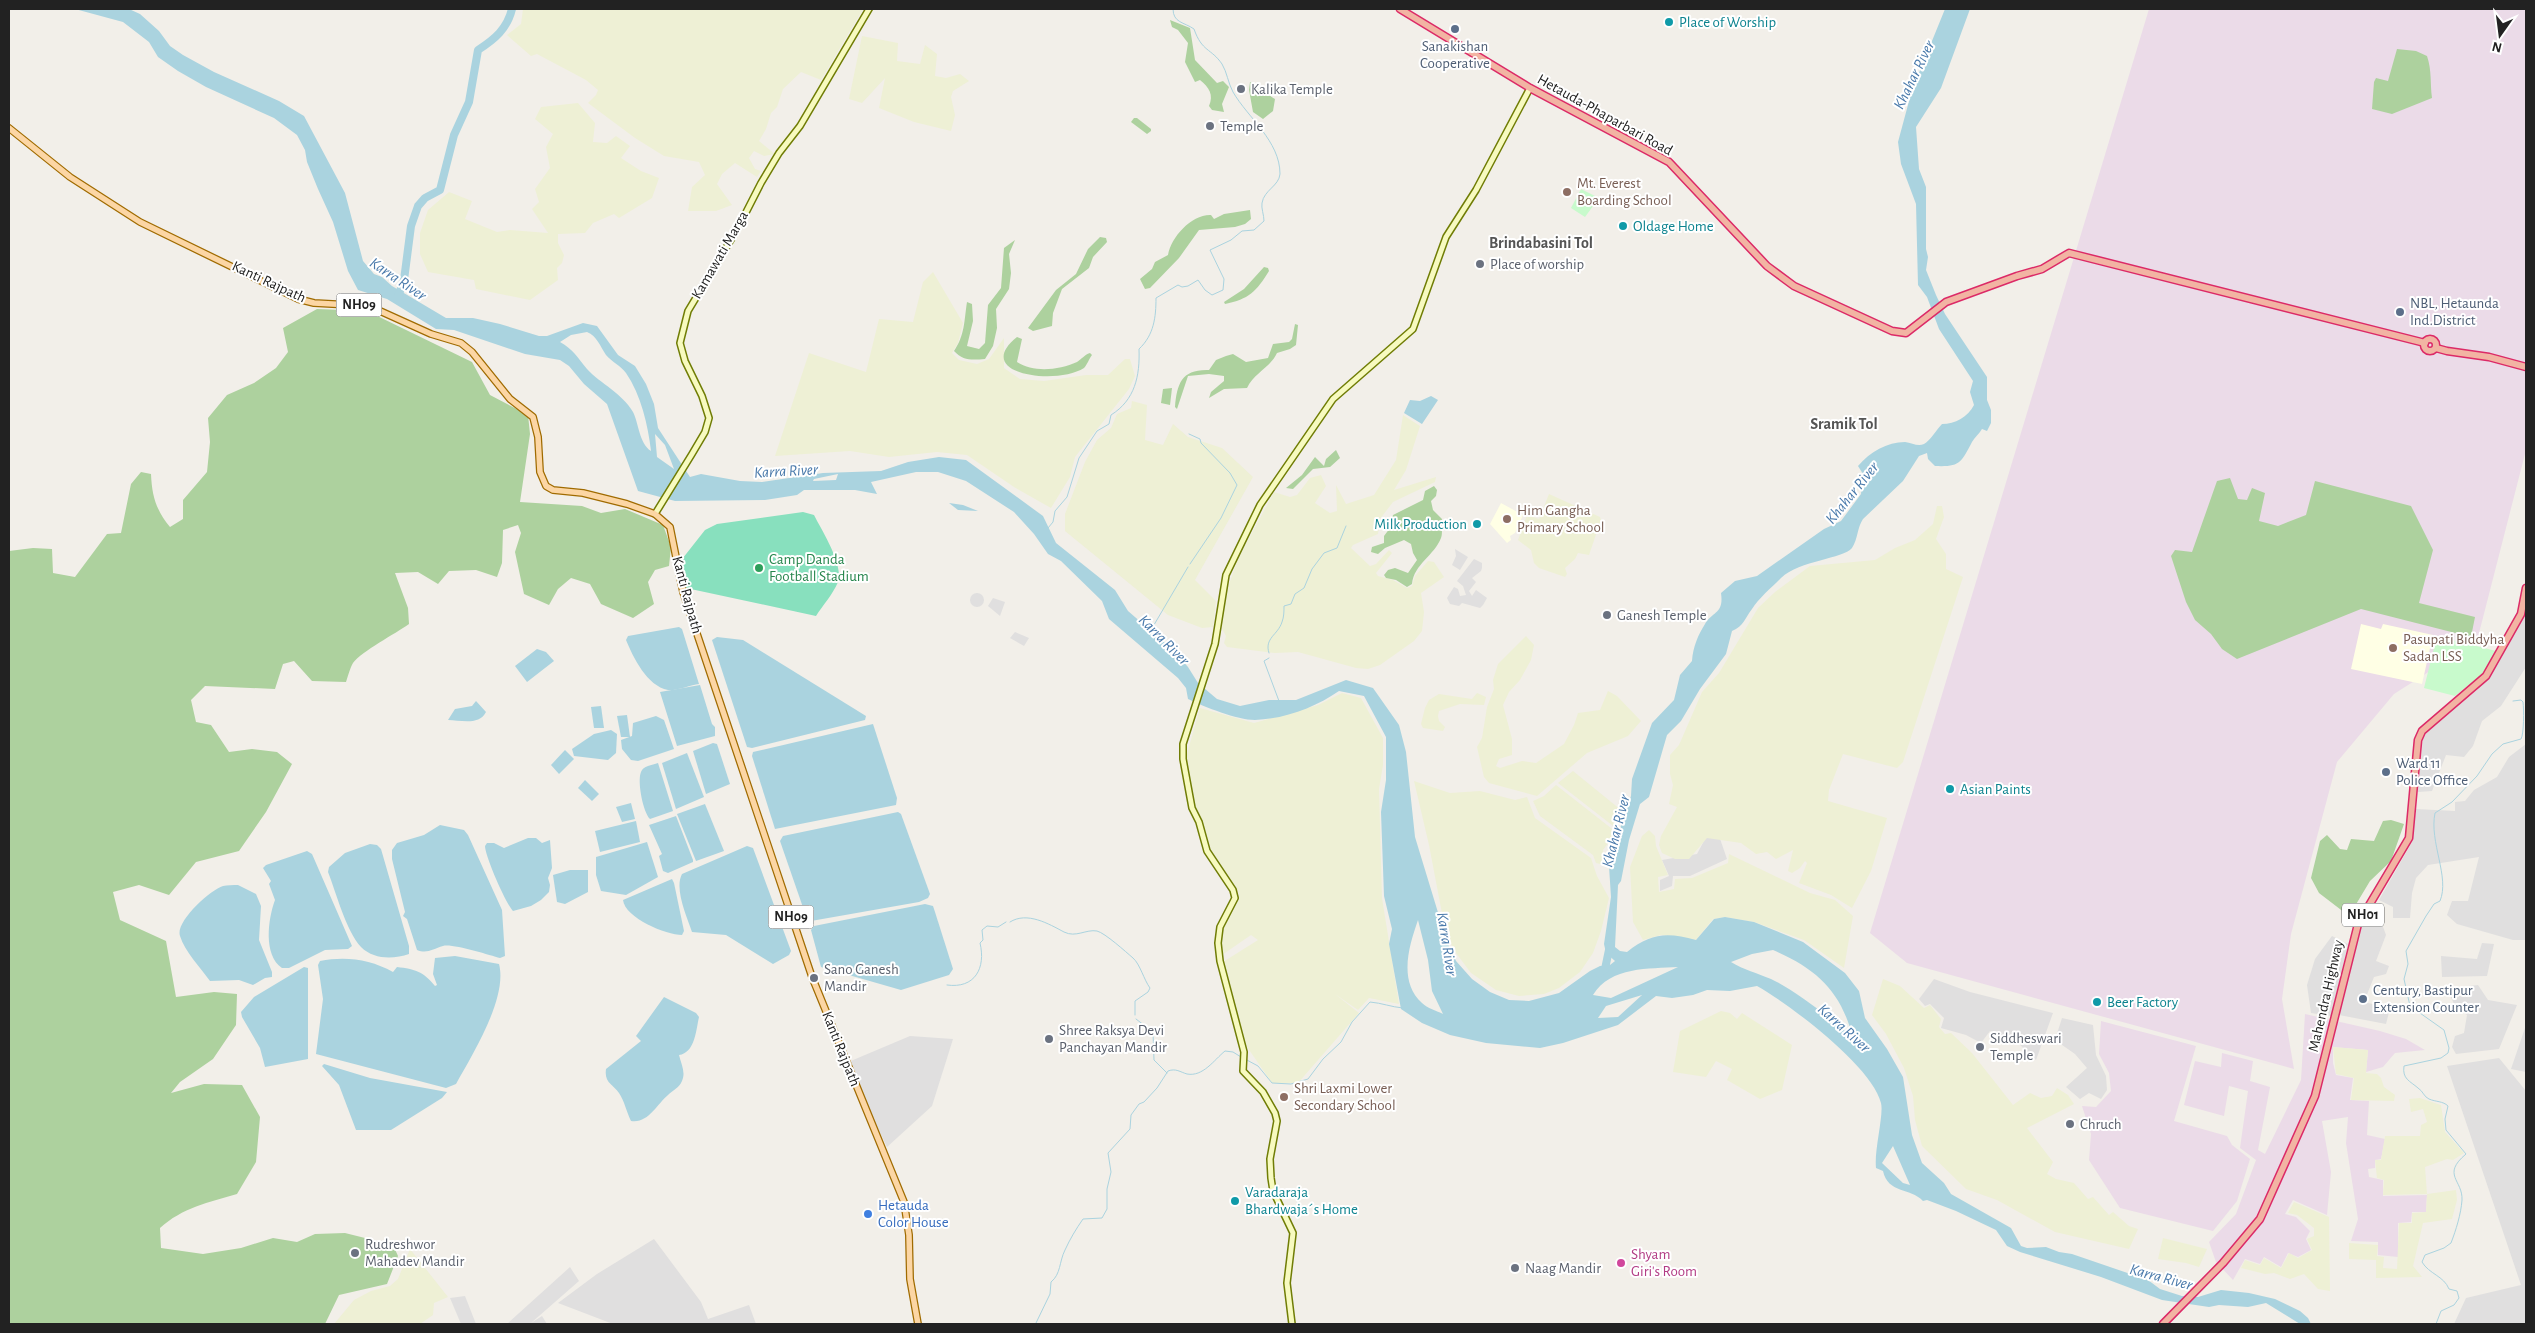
<svg xmlns="http://www.w3.org/2000/svg" width="2535" height="1333" viewBox="0 0 2535 1333" font-family="'Alegreya Sans',sans-serif">
<style>
.residential{fill:#e0dfdf}
.industrial{fill:#ebdbe8}
.education{fill:#ffffe5}
.farmland{fill:#eef0d5}
.forest{fill:#add19e}
.park{fill:#c8facc}
.pitch{fill:#88e0be}
.water{fill:#aad3df;fill-rule:evenodd}
.lines{fill:none;stroke-linecap:round;stroke-linejoin:round}
.stream{stroke:#aad3df;stroke-width:1}
.river{stroke:#aad3df;stroke-width:8}
.secondary-casing{stroke:#707d05;stroke-width:8}
.primary-casing{stroke:#a06b00;stroke-width:8}
.trunk-casing{stroke:#dc2a67;stroke-width:9}
.secondary{stroke:#f7fabf;stroke-width:5}
.primary{stroke:#fcd6a4;stroke-width:5.5}
.trunk{stroke:#f2b4a3;stroke-width:6}
.culture-dot{fill:#0f9aa8;stroke:#fff;stroke-width:2}
.service-dot{fill:#5c6f8a;stroke:#fff;stroke-width:2}
.worship-dot{fill:#6b7280;stroke:#fff;stroke-width:2}
.education-dot{fill:#8d6e63;stroke:#fff;stroke-width:2}
.leisure-dot{fill:#2e9e5b;stroke:#fff;stroke-width:2}
.shop-dot{fill:#3f7fe0;stroke:#fff;stroke-width:2}
.hotel-dot{fill:#d1479c;stroke:#fff;stroke-width:2}
.labels{text-anchor:middle;dominant-baseline:central;stroke-width:4;stroke-linejoin:round;paint-order:stroke}
.shield{fill:#fff;stroke:#646464;stroke-width:1}
.shield-label{font-size:14px;font-weight:bold;fill:#222}
.culture-label{font-size:15px;fill:#0d838f;stroke:#fff;text-anchor:start}
.service-label{font-size:15px;fill:#4e5e75;stroke:#fff;text-anchor:start}
.worship-label{font-size:15px;fill:#5b616d;stroke:#fff;text-anchor:start}
.street-label{font-size:15px;fill:#222;stroke:#fff}
.education-label{font-size:15px;fill:#785e54;stroke:#fff;text-anchor:start}
.leisure-label{font-size:15px;fill:#27864d;stroke:#fff;text-anchor:start}
.shop-label{font-size:15px;fill:#366cbe;stroke:#fff;text-anchor:start}
.hotel-label{font-size:15px;fill:#b23c85;stroke:#fff;text-anchor:start}
.water-label{font-size:16px;font-style:italic;fill:#4a7aab;stroke:#fff}
.neighbourhood-label{font-size:16px;font-weight:bold;fill:#555;stroke:#fff}
</style>
<rect width="100%" height="100%" fill="#f2efe9"/>
<g class="residential">
<polygon points="1455,549 1468,557 1460,570 1452,565 1456,556"/>
<polygon points="1474,559 1482,563 1482,568 1481,571 1472,578 1476,582 1469,591 1472,596 1476,590 1487,598 1483,605 1480,608 1462,603 1459,606 1450,604 1447,598 1454,587 1458,589 1460,596 1466,595 1463,586 1457,581"/>
<circle cx="977" cy="600" r="7"/>
<polygon points="993,598 1005,602 1000,616 988,606"/>
<polygon points="2526,604 2526,667 2501,706 2482,721 2473,746 2464,757 2446,755 2432,791 2418,792 2423,736 2477,690 2491,674 2524,617"/>
<polygon points="1015,632 1029,638 1024,646 1010,638"/>
<polygon points="2526,744 2526,940 2513,940 2457,924 2447,915 2452,901 2468,901 2479,857 2428,865 2416,878 2412,893 2410,918 2393,918 2393,907 2379,900 2412,842 2416,809 2455,811 2455,802 2465,801 2474,790 2497,777 2509,757"/>
<polygon points="1717,830 1727,859 1690,876 1673,876 1672,886 1660,891 1660,880 1669,876 1662,860 1697,854 1705,839"/>
<polygon points="2374,915 2382,924 2386,935 2376,961 2389,966 2386,974 2374,977 2364,1002 2390,1008 2386,1024 2339,1015 2351,961 2362,925"/>
<polygon points="2332,936 2348,944 2331,1016 2311,1013 2307,985 2315,959"/>
<polygon points="2482,943 2494,944 2487,976 2442,977 2441,956 2477,959"/>
<polygon points="1934,979 1970,992 2053,1013 2036,1060 2019,1044 1990,1031 1981,1043 1966,1035 1941,1028 1944,1018 1930,1004 1925,1006 1919,999"/>
<polygon points="2478,985 2488,1000 2517,1005 2499,1049 2456,1054 2452,1047 2455,1036 2464,1033 2467,1015 2454,1004 2450,995 2460,992 2470,993 2469,986"/>
<polygon points="2062,1018 2093,1025 2096,1055 2106,1076 2107,1090 2101,1099 2089,1093 2080,1099 2066,1087 2087,1068 2075,1054 2055,1040"/>
<polygon points="2526,1025 2526,1072 2511,1069"/>
<polygon points="910,1036 953,1039 932,1106 887,1147 846,1063"/>
<polygon points="2499,1058 2526,1091 2526,1324 2454,1324 2466,1298 2521,1285 2447,1066"/>
<polygon points="654,1239 701,1302 708,1319 749,1305 756,1324 613,1324 558,1303 597,1274"/>
<polygon points="570,1267 579,1281 531,1323 542,1316 547,1324 507,1324"/>
<polygon points="465,1296 476,1324 461,1324 450,1298"/>
</g>
<g class="industrial">
<polygon points="2149,9 2526,9 2526,450 2477,641 2394,694 2337,762 2291,934 2282,999 2294,1069 1907,963 1870,933"/>
<polygon points="2305,1014 2380,1031 2406,1039 2425,1050 2395,1053 2383,1067 2366,1072 2368,1050 2333,1047 2333,1063 2336,1075 2353,1078 2350,1100 2369,1101 2367,1135 2385,1139 2381,1159 2375,1160 2375,1168 2368,1169 2369,1177 2383,1180 2383,1196 2427,1195 2426,1212 2412,1212 2411,1222 2398,1223 2398,1257 2378,1255 2378,1242 2351,1241 2358,1219 2346,1143 2348,1117 2322,1121 2331,1172 2327,1215 2293,1200 2285,1214 2296,1217 2310,1231 2306,1239 2311,1250 2298,1257 2288,1253 2281,1267 2264,1257 2260,1264 2245,1259 2233,1280 2216,1262 2209,1242 2236,1214 2256,1160 2240,1148 2248,1091 2229,1086 2224,1116 2184,1105 2195,1061 2221,1067 2222,1053 2253,1061 2250,1081 2270,1087 2258,1150 2265,1154 2301,1080"/>
<polygon points="2101,1021 2196,1046 2174,1121 2227,1136 2232,1145 2250,1159 2237,1201 2213,1231 2120,1208 2089,1160 2091,1134 2082,1106 2096,1107 2111,1091 2109,1073 2099,1054"/>
</g>
<g class="education">
<polygon points="1501,503 1523,515 1515,533 1510,536 1511,540 1507,543 1490,524"/>
<polygon points="2361,624 2381,629 2383,624 2433,635 2422,684 2351,669"/>
</g>
<g class="farmland">
<polygon points="523,9 863,9 821,80 801,72 783,89 777,107 771,113 766,129 759,141 775,154 764,156 754,151 749,158 755,169 761,171 757,177 735,163 722,174 717,184 732,205 716,211 688,211 692,187 705,175 699,162 664,156 635,138 588,103 596,95 598,90 586,80 537,54 531,56 507,35 521,24"/>
<polygon points="862,36 898,43 897,61 920,64 925,45 937,54 935,76 946,78 960,74 969,81 953,91 951,97 955,115 951,131 914,122 879,108 885,78 862,103 849,99"/>
<polygon points="578,103 595,123 593,142 607,143 616,136 630,146 621,158 641,171 659,178 652,198 619,218 614,214 593,223 585,233 558,234 558,243 564,255 562,263 557,268 558,280 530,300 476,289 474,280 428,272 420,254 420,233 428,210 449,192 472,201 465,219 497,232 510,230 548,233 532,209 539,202 535,189 550,168 546,147 553,134 535,119 541,107"/>
<polygon points="933,272 963,323 958,343 952,353 959,360 977,364 989,359 1004,338 1004,368 1020,379 1044,381 1086,375 1108,375 1125,359 1130,359 1135,376 1129,389 1075,457 1070,477 1051,508 1014,487 967,455 937,452 889,457 850,451 775,456 809,353 866,372 879,319 913,322 923,282"/>
<polygon points="1132,401 1147,405 1145,440 1163,445 1173,424 1188,437 1222,448 1253,477 1195,580 1216,601 1213,627 1202,628 1168,615 1065,531 1065,514 1085,462 1097,440 1111,428 1117,414 1131,408"/>
<polygon points="1403,415 1420,426 1406,470 1394,490 1436,477 1435,482 1393,502 1380,519 1378,534 1353,545 1351,548 1370,566 1376,564 1389,550 1392,553 1376,573 1378,576 1393,580 1407,588 1412,586 1415,576 1428,561 1434,562 1444,577 1421,593 1424,612 1422,631 1414,641 1380,665 1368,669 1356,668 1298,652 1275,653 1227,647 1224,643 1226,636 1222,629 1223,601 1238,559 1274,492 1290,497 1297,495 1310,478 1321,475 1326,486 1315,503 1330,513 1337,511 1336,485 1346,504 1374,495 1396,460"/>
<polygon points="1549,494 1600,517 1601,520 1589,555 1578,553 1575,559 1565,568 1567,574 1565,577 1539,568 1534,563 1531,550 1518,540 1527,515 1539,519"/>
<polygon points="1937,506 1942,506 1944,517 1936,539 1946,554 1946,569 1963,577 1903,762 1897,768 1843,754 1829,790 1828,801 1887,818 1871,871 1852,908 1831,895 1799,883 1807,863 1805,861 1800,868 1792,873 1788,871 1793,850 1776,859 1767,852 1756,854 1741,843 1707,838 1689,859 1675,859 1662,853 1659,845 1661,836 1677,807 1669,804 1673,785 1670,774 1670,755 1679,745 1702,692 1719,673 1758,608 1775,592 1810,566 1875,560 1895,548 1915,540 1933,524"/>
<polygon points="1526,636 1534,645 1531,660 1520,680 1509,692 1503,705 1512,739 1512,755 1499,759 1496,766 1500,768 1522,761 1536,763 1564,744 1574,725 1578,713 1600,710 1608,691 1617,696 1641,721 1628,736 1587,753 1537,796 1489,783 1484,777 1477,747 1482,738 1487,707 1494,689 1493,680 1498,664"/>
<polygon points="1342,693 1361,698 1383,738 1383,765 1379,789 1382,898 1399,1004 1369,998 1358,1010 1335,994 1359,1013 1298,1083 1272,1083 1245,1044 1223,962 1258,940 1251,935 1222,955 1222,928 1239,894 1208,845 1195,805 1186,757 1200,708 1254,723 1318,705"/>
<polygon points="1477,693 1486,697 1484,705 1460,704 1439,711 1438,716 1439,721 1445,727 1443,731 1423,728 1421,724 1425,708 1429,700 1439,694 1472,699"/>
<polygon points="1573,771 1621,810 1617,829 1558,783"/>
<polygon points="1414,781 1450,793 1480,791 1515,800 1527,797 1535,818 1591,858 1597,876 1609,898 1601,931 1593,953 1580,972 1559,988 1544,994 1519,996 1496,990 1471,973 1453,949 1444,924 1429,845"/>
<polygon points="1556,785 1616,832 1603,850 1604,865 1596,863 1593,855 1540,816 1533,801 1544,796"/>
<polygon points="1649,830 1655,836 1656,846 1668,875 1658,877 1659,892 1674,889 1675,879 1692,878 1728,863 1729,854 1810,893 1835,900 1853,916 1844,968 1804,940 1754,922 1725,917 1713,919 1696,940 1661,935 1643,940 1633,922 1630,867 1642,836"/>
<polygon points="1883,979 1900,986 1924,1008 1930,1005 1941,1019 1939,1027 1945,1034 1951,1033 1972,1053 2013,1105 2030,1093 2041,1098 2052,1096 2057,1088 2068,1095 2074,1104 2027,1128 2053,1162 2047,1174 2056,1179 2074,1183 2088,1199 2093,1197 2109,1215 2113,1212 2129,1226 2138,1229 2129,1249 2055,1232 1997,1200 1966,1189 1922,1146 1915,1120 1913,1096 1904,1068 1886,1034 1872,1015"/>
<polygon points="1721,1011 1730,1013 1737,1019 1742,1013 1792,1045 1782,1090 1760,1099 1727,1080 1732,1069 1716,1061 1706,1077 1673,1072 1680,1031"/>
<polygon points="2333,1047 2368,1050 2366,1073 2377,1074 2381,1078 2384,1087 2395,1095 2394,1101 2351,1100 2354,1078 2336,1074"/>
<polygon points="2420,1098 2441,1105 2445,1132 2464,1153 2453,1160 2447,1159 2425,1167 2427,1194 2456,1190 2457,1200 2452,1219 2423,1223 2413,1266 2422,1277 2376,1278 2376,1260 2349,1259 2349,1243 2378,1245 2377,1256 2384,1257 2383,1268 2397,1269 2399,1223 2412,1223 2412,1213 2426,1212 2427,1194 2383,1195 2384,1180 2377,1178 2375,1160 2381,1160 2385,1136 2420,1136 2421,1125 2427,1122 2423,1109 2411,1112 2409,1099"/>
<polygon points="2294,1202 2329,1217 2330,1291 2318,1289 2304,1274 2290,1279 2274,1273 2265,1274 2241,1268 2245,1260 2260,1265 2264,1258 2281,1268 2289,1253 2298,1258 2312,1250 2307,1239 2314,1236 2314,1228 2297,1215 2288,1213"/>
<polygon points="2163,1238 2207,1249 2199,1267 2186,1263 2158,1259"/>
<polygon points="410,1249 448,1297 434,1303 433,1315 420,1324 334,1324 354,1300 371,1291 390,1286 398,1279"/>
</g>
<g class="forest">
<path d="M1170,20l20,8 5,32 22,23 6,-2 6,6 -7,17 2,8 -12,-2 -3,-4c5,-11 0,-19 -9,-26l-5,2 -10,-20 3,-19 -10,-13 -6,-3z"/>
<path d="M2397,49l19,2 11,5c5,15 3,27 5,42l-40,16 -20,-5 2,-27 2,-4 12,3z"/>
<path d="M1250,82c10,3 16,12 25,17l-2,12 -10,8 -10,-7 -4,-22z"/>
<polygon points="1134,118 1137,118 1151,129 1151,131 1147,134 1131,122"/>
<path d="M1250,210l1,9 -6,5 -10,3 -36,3 -20,28 -29,30 -5,1 -5,-10 12,-10 3,-7 13,-7c3,-18 24,-41 43,-40l3,4 10,-5z"/>
<polygon points="1100,237 1106,238 1107,242 1093,257 1089,268 1062,289 1053,313 1052,326 1033,331 1028,328 1056,290 1076,274 1088,249"/>
<path d="M1015,240l-6,14 2,19 -2,16 -13,20 1,19 -4,18 -8,13c-13,1 -22,2 -31,-8 11,-16 10,-30 13,-49l5,2 1,17 -6,25 12,3 6,-6 3,-38 13,-17 3,-40z"/>
<path d="M1264,267l4,1 1,3c-13,21 -20,28 -44,33l-1,-2 20,-13z"/>
<path d="M317,309l50,2 105,51 18,33 38,20 2,19 -10,68 62,4 19,7 24,-4 38,16 8,22 -2,19 -14,4 -7,12 6,22 -21,14 -32,-14 -11,-20 -19,-6 -13,11 -9,16 -25,-11 -9,-42 6,-19 -3,-8 -15,5 -1,33 -5,14 -21,-7 -27,1 -11,13 -20,-12 -23,1 13,35 1,16c-14,10 -47,27 -56,39 -3,5 -5,13 -7,19l-34,-1 -18,-20 -11,3 -8,25 -70,-3 -14,14 5,22 15,3 18,27 23,-3 25,3 15,12 -26,48 -27,39 -43,11 -27,33 -30,-10 -26,7 7,28 46,21 10,56 38,-5 23,2 -1,31 -23,34 -33,23 -9,11 33,-9 38,1 18,32 -4,45 -19,32c-28,8 -55,14 -77,34l1,20 42,6 38,-6 32,-10 24,4 18,-8 30,-1 48,12 5,11 -11,28 -48,11 -14,29h-316v-773l24,-3 19,1 1,24 22,4 32,-43 14,-1 10,-49 10,-12 10,2c1,22 5,36 19,53l13,-8v-19l24,-28 3,-30 -2,-24 19,-23 27,-12 22,-15 12,-16 -5,-24z"/>
<path d="M1295,324l3,1 -2,20 -6,4 -13,4c-7,15 -23,20 -30,35l-23,1 -15,9 2,-6 13,-11v-5l-15,-2 -21,2 -11,33 -2,-2c2,-24 7,-38 34,-37l7,-10 10,-4 7,-2 13,8 22,-4 5,-14 16,-2 3,-3z"/>
<path d="M1017,337l5,2 -5,23c17,11 42,8 60,0 5,-3 7,-7 13,-9l2,2c-3,4 -5,10 -8,13 -28,18 -113,6 -67,-31z"/>
<polygon points="1172,388 1170,405 1161,403 1163,389"/>
<polygon points="1336,450 1340,458 1330,467 1313,469 1293,489 1286,488 1302,475 1315,457 1324,466 1326,459"/>
<polygon points="2230,478 2238,499 2247,500 2252,488 2265,493 2259,521 2278,526 2306,515 2315,481 2411,506 2433,550 2419,603 2475,617 2471,637 2361,609 2237,659 2222,649 2211,634 2195,620 2186,602 2171,556 2175,550 2192,552 2217,481"/>
<path d="M1434,486l3,4 -1,6 -5,5 2,9 9,9c-1,6 1,14 -1,19 -7,18 -27,26 -29,46l-5,3 -11,-7 -10,-2 -2,-3 4,-5 7,-2 13,5 9,-13 -4,-7 -2,-9 -7,-4 -19,8 -7,6 -7,-2 1,-5 12,-4v-7l6,-8 3,-13 30,-15 2,-9z"/>
<polygon points="2391,820 2404,824 2391,861 2370,881 2349,916 2319,893 2311,878 2320,841 2327,835 2340,849 2347,850 2351,839 2374,841 2383,821"/>
</g>
<g class="park">
<polygon points="1581,189 1599,198 1585,217 1571,208"/>
<polygon points="2437,636 2496,651 2482,674 2455,696 2424,688"/>
</g>
<path class="pitch" d="M803,512l11,3c8,16 30,50 24,67 -5,12 -15,23 -22,34l-130,-28 -7,-25 26,-33 12,-6z"/>
<g class="water">
<path d="M75,9h54l11,5 19,17 11,15 13,9 31,17 65,29 25,15 41,77 18,68 11,13 8,3 10,9 54,32h27l27,6 39,12h8l36,-13 14,3 21,29 17,11 11,18 8,20 4,24 32,49 11,-3 39,7 22,1 61,-9 58,-2 27,-9 31,-5 27,3 77,56 13,27 59,47 13,21 44,38 16,18 10,16 19,16 23,7 29,-6h27l50,-20 27,8 26,37 7,27 9,85 32,105 9,19 16,18 18,13 19,8 20,1 30,-8 31,-22 10,-5 10,-1 5,-4 -9,-8 -2,-9 7,-47 -3,-46 7,-8 7,-20 9,-27 1,-17 20,-56 22,-23 6,-25 12,-14c1,-14 6,-26 13,-37 8,-13 19,-10 16,-31l14,-12 22,-5 67,-47 17,-8 20,-27 2,-20 -5,-8c12,-14 29,-24 47,-24 7,1 13,5 19,2 6,-3 13,-15 18,-20 13,0 26,-7 32,-19l-4,-13 3,-11 -34,-52 -12,-32 -9,-12 -2,-81 -15,-40 -3,-22 14,-52 33,-81h25l-29,79 -25,39 3,42 7,18v62l2,8 -2,13 10,25 9,19 42,63v23l4,10v13l-4,8 -5,-2c-3,5 -7,8 -10,13 -11,21 -12,25 -37,24l-7,-7 -1,-6 -8,3 -16,25 -40,38c-6,9 -5,20 -11,29 -9,11 -52,12 -71,30 -9,9 -22,20 -29,31 -7,9 -8,17 -20,22l-6,23 -26,35 -19,32 -14,14 -18,62 -9,7 -11,36 -8,41 -3,4 -3,62 5,4 7,1c24,-19 40,-20 69,-12l18,-21 11,-2 29,5 49,20 42,31 14,18 6,27 22,31 16,28 9,58 10,28 22,20 7,11 60,34 10,18 6,2 19,-1 13,5 13,2 76,26 12,9 22,7 16,1 23,-7 28,3 26,6 25,12 8,7 3,6h-11l-34,-21 -18,4 -29,-2 -10,2 -47,-7 -61,-23 -81,-25 -13,-6 -11,-16 -40,-19 -29,-11 -4,1c-13,-14 -35,-7 -40,-30l-7,-3c-2,-18 8,-53 5,-65 -9,-37 -92,-99 -124,-117l-27,5 -23,-1 -14,5 -21,3 -16,-2 -38,29 -55,18 -23,5 -54,-5 -36,-8 -28,-12 -21,-14 -12,-65 3,-15 -8,-33 -3,-84 5,-32v-43l-22,-41 -25,-5c-23,16 -54,28 -84,29 -18,0 -50,-13 -67,-21l-2,-11 -8,-10 -69,-59 -7,-18 -41,-40 -13,-7 -14,-20 -20,-22 -48,-31 -28,-9h-22l-45,10 6,12 -22,-4h-51l-7,5 -32,5 -90,1 -37,-10 -31,-87 -23,-20 -15,-18 -9,-6 -35,-6 -71,-24 -18,-1 -49,-30 -29,-9 -10,-19 -15,-49 -15,-33 -11,-27 -2,-12 -8,-15 -23,-17 -68,-31 -28,-16 -20,-14 -9,-15 -26,-20zM587,332c10,4 13,14 19,23 6,7 15,11 20,18 15,22 22,52 25,78 -12,-8 -12,-27 -18,-39 -11,-19 -32,-28 -46,-43 -9,-11 -14,-20 -27,-27l11,-7zM655,434l10,11 9,24 -17,-12zM838,474l-2,6 -23,1 1,-2zM1418,920l10,40 4,31 11,23c-6,-3 -16,-6 -21,-11 -24,-22 -13,-57 -4,-83zM1773,950c44,19 68,41 80,88 -20,-18 -58,-48 -82,-59 -14,-6 -27,-9 -40,-17l21,-8zM1678,967l-67,31 -18,-3c18,-29 56,-26 85,-28zM1642,995l-24,22 -20,1 8,-12zM1893,1146l17,39 -7,-2 -21,-20z"/>
<polygon points="1431,396 1438,400 1422,424 1404,413 1410,400 1420,401"/>
<polygon points="949,503 963,505 978,511 958,510"/>
<path d="M679,627l3,2 17,55c-8,1 -23,7 -31,6 -21,-4 -35,-33 -42,-50l2,-4z"/>
<polygon points="717,637 743,640 866,716 865,720 752,748 747,747 712,640"/>
<polygon points="537,649 546,652 554,661 527,682 515,666"/>
<polygon points="700,685 712,724 715,727 715,736 677,746 660,692"/>
<path d="M476,701l10,11c-7,14 -26,8 -38,8l7,-11 17,-3z"/>
<polygon points="601,706 604,728 594,728 591,707"/>
<polygon points="627,715 630,737 621,737 617,716"/>
<polygon points="656,716 664,720 674,749 638,761 631,760 622,749 621,740 632,736 633,723"/>
<polygon points="873,724 897,798 896,805 775,829 752,756 753,752"/>
<polygon points="611,730 617,734 616,753 608,760 574,756 572,749 594,734"/>
<polygon points="713,743 717,744 730,784 706,794 693,751"/>
<polygon points="565,750 574,759 559,774 551,765"/>
<polygon points="687,753 704,797 676,809 662,763"/>
<path d="M658,763l15,48 -23,8c-7,-7 -13,-38 -9,-47 2,-6 11,-7 17,-9z"/>
<polygon points="585,780 599,794 592,801 578,788"/>
<polygon points="631,803 635,819 622,822 616,807"/>
<polygon points="705,804 724,851 696,861 677,814"/>
<polygon points="898,812 901,814 930,894 928,898 919,902 811,921 807,919 780,841 783,836"/>
<polygon points="676,816 693,860 693,862 668,873 663,871 659,856 662,854 649,825"/>
<polygon points="636,821 640,842 600,852 595,831"/>
<path d="M440,825l24,5 4,5 34,75 3,46 -5,2c-11,-3 -49,-15 -57,-12 -10,3 -16,8 -26,4l-10,-31 -4,-3 2,-4 -13,-53v-9l5,-7 27,-8z"/>
<path d="M528,838h8l6,5 8,-3 2,28 -4,10 2,7 -1,7 -8,8 -10,6 -18,5c-7,-7 -28,-55 -28,-65l2,-3h7l10,5z"/>
<polygon points="647,842 658,877 626,895 601,891 596,875 596,857"/>
<path d="M370,844l7,1 4,4 28,97v8c-15,5 -35,6 -48,-7 -15,-16 -25,-55 -33,-75l1,-5 16,-14z"/>
<path d="M747,846l6,2 38,103 -2,4 -16,9 -47,-29 -34,-3c-5,-15 -18,-43 -10,-58z"/>
<path d="M307,851l5,3 40,92 -4,3 -23,1 -36,18h-7c-19,-13 -14,-49 -7,-68l-6,-16 2,-3 -8,-13 3,-3z"/>
<polygon points="570,870 588,870 588,892 565,904 557,902 553,875"/>
<path d="M672,879l2,4 10,48 -2,4c-16,0 -57,-17 -59,-35z"/>
<path d="M238,885l18,9 5,12 -2,34 13,32v5l-7,1 -12,7 -14,-5 -29,1c-10,-14 -25,-29 -30,-45 -5,-14 30,-46 43,-50 4,-1 10,-1 15,-1z"/>
<polygon points="925,904 933,906 935,912 953,969 949,975 901,990 821,967 811,930 814,926"/>
<path d="M455,956l44,8c9,34 -27,91 -43,120l-10,4 -130,-34 7,-55 -5,-34 2,-4c25,-5 50,-2 73,11l4,-5c18,2 27,5 38,19l2,-1 -4,-11 2,-16z"/>
<polygon points="304,967 308,968 308,1059 265,1067 260,1048 242,1017 241,1012 254,997"/>
<path d="M664,997l32,16 3,4c-3,13 -4,36 -20,38 2,9 7,17 3,26 -3,7 -9,9 -14,14 -11,9 -20,29 -37,26 -4,-8 -7,-21 -12,-28 -6,-9 -15,-10 -13,-24l35,-28 -5,-5z"/>
<polygon points="324,1064 370,1078 447,1092 442,1098 391,1130 356,1130 339,1085 322,1066"/>
</g>
<g class="lines">
<g class="stream">
<polyline points="1189,434 1200,439 1201,443 1230,473 1237,485 1221,518 1190,564"/>
<path d="M1048,528l5,-6 2,-11 12,-14 12,-39 18,-27 12,-7 2,-9c24,-15 29,-39 28,-66 15,-14 17,-32 17,-51l22,-13 4,2 6,-1 10,-6 7,10 7,5 11,-5 1,-11 -14,-29 21,-10 11,-9 12,-1 10,-9c0,-6 -3,-13 -2,-18 2,-13 17,-17 18,-29 0,-33 -32,-56 -47,-82 -5,-9 -6,-20 -11,-28 -11,-16 -20,-12 -28,-35 -10,-7 -21,-6 -21,-20"/>
<polyline points="1151,630 1188,567"/>
<path d="M1269,653c-5,-15 9,-18 13,-31 2,-5 2,-11 2,-16l7,-2 4,-10 9,-6 8,-19 12,-16 13,-5 9,-22"/>
<polyline points="1269,658 1264,661 1279,701"/>
<path d="M1010,922c17,-11 39,2 54,10 12,6 22,-3 33,-1 8,2 29,21 36,27 7,6 11,22 17,30l-2,4 -13,9v14"/>
<path d="M947,985c28,4 39,-17 33,-42l3,-3 -1,-10 5,-4 11,1 8,-5"/>
<polyline points="1136,1019 1153,1032 1154,1060 1167,1073"/>
<path d="M1245,1059l13,7 14,17 19,1 17,-5 15,-20 18,-17 11,-20 18,-20c12,1 21,5 33,6"/>
<path d="M1036,1323l14,-29 1,-12c10,-8 8,-20 14,-32 5,-11 11,-21 18,-31l19,-1 5,-9v-20l4,-17 -3,-19 22,-24 1,-14 8,-11 5,-2 13,-14 11,-17c8,-3 12,1 19,3 16,3 27,-14 38,-23l8,1 8,5"/>
<path d="M2436,1324l5,-13 13,-6 5,-7 -2,-7 -8,-2c-5,-13 -20,-15 -27,-27l3,-7 19,-7 7,-5c5,-13 10,-29 11,-43 1,-20 -21,-25 4,-46l-20,-24 -1,-11 3,-13c-5,-5 -12,-4 -19,-7 -5,-2 -6,-8 -11,-11 -8,-7 -16,-9 -14,-22l37,-8 7,-5 1,-5 -5,-18 -34,-24 -6,-27 4,-15 -2,-13 20,-35 8,-12 6,-3c10,-24 -11,-59 -5,-88l17,-11 25,-26 15,-22 11,-10 18,-5c3,-5 3,-30 2,-37l-2,-2 -8,1"/>
</g>
<g class="river">
<path d="M398,297l6,-17 7,-54 7,-20 7,-8 15,-8 14,-55 15,-33 9,-52c17,-11 29,-21 34,-41"/>
<polyline points="1599,973 1605,969 1610,945"/>
</g>
<g class="secondary-casing">
<g id="secondary">
<polyline points="655,514 692,454 705,432 709,418 702,396 685,361 680,343 688,311 738,228 761,183 779,153 800,126 869,9"/>
<polyline points="1292,1324 1287,1283 1293,1233 1273,1191 1271,1178 1270,1159 1277,1121 1275,1113 1263,1092 1243,1071 1244,1052 1220,961 1218,943 1220,927 1235,898 1233,890 1207,851 1199,822 1192,808 1183,759 1183,744 1215,644 1226,575 1260,505 1333,399 1413,329 1446,237 1476,190 1530,88"/>
</g>
</g>
<g class="primary-casing">
<polyline id="primary" points="9,128 70,177 140,222 298,299 314,303 369,306 431,334 461,343 472,352 510,399 533,417 538,437 540,472 546,486 553,490 583,493 627,504 655,514 670,527 683,592 812,977 904,1202 909,1235 910,1279 918,1324"/>
</g>
<g class="trunk-casing">
<g id="trunk">
<polyline points="1400,9 1530,88 1669,162 1767,266 1794,286 1892,331 1906,333 1946,302 2017,276 2042,269 2069,253 2425,343"/>
<circle cx="2430" cy="345" r="6"/>
<polyline points="2436,348 2447,351 2489,357 2526,367"/>
<polyline points="2163,1324 2223,1263 2260,1219 2315,1096 2358,924 2409,838 2418,740 2422,731 2486,676 2521,614 2526,588"/>
</g>
</g>
<use href="#secondary" class="secondary"/>
<use href="#primary" class="primary"/>
<use href="#trunk" class="trunk"/>
</g>
<g class="culture-dot">
<circle cx="1669" cy="22" r="5"/>
<circle cx="1623" cy="226" r="5"/>
<circle cx="1477" cy="524" r="5"/>
<circle cx="1950" cy="789" r="5"/>
<circle cx="2097" cy="1002" r="5"/>
<circle cx="1235" cy="1201" r="5"/>
</g>
<g class="service-dot">
<circle cx="1455" cy="29" r="5"/>
<circle cx="2400" cy="312" r="5"/>
<circle cx="2386" cy="772" r="5"/>
<circle cx="2363" cy="999" r="5"/>
</g>
<g class="worship-dot">
<circle cx="1241" cy="89" r="5"/>
<circle cx="1210" cy="126" r="5"/>
<circle cx="1480" cy="264" r="5"/>
<circle cx="1607" cy="615" r="5"/>
<circle cx="814" cy="978" r="5"/>
<circle cx="1049" cy="1039" r="5"/>
<circle cx="1980" cy="1047" r="5"/>
<circle cx="2070" cy="1124" r="5"/>
<circle cx="355" cy="1253" r="5"/>
<circle cx="1515" cy="1268" r="5"/>
</g>
<g class="education-dot">
<circle cx="1567" cy="192" r="5"/>
<circle cx="1507" cy="519" r="5"/>
<circle cx="2393" cy="648" r="5"/>
<circle cx="1284" cy="1097" r="5"/>
</g>
<circle class="leisure-dot" cx="759" cy="568" r="5"/>
<circle class="shop-dot" cx="868" cy="1214" r="5"/>
<circle class="hotel-dot" cx="1621" cy="1263" r="5"/>
<g class="labels">
<g class="shield">
<rect x="336.5" y="293.5" width="45" height="23" rx="4"/>
<rect x="2342" y="903.5" width="42" height="23" rx="4"/>
<rect x="768.5" y="905.5" width="45" height="23" rx="4"/>
</g>
<g class="shield-label">
<text x="359" y="305">NH09</text>
<text x="2363" y="915">NH01</text>
<text x="791" y="917">NH09</text>
</g>
<g class="culture-label">
<text x="1679" y="22">Place of Worship</text>
<text x="1633" y="226">Oldage Home</text>
<text x="1467" y="524" text-anchor="end">Milk Production</text>
<text x="1960" y="789">Asian Paints</text>
<text x="2107" y="1002">Beer Factory</text>
<text x="1245" y="1192">Varadaraja<tspan x="1245" dy="17">Bhardwaja´s Home</tspan></text>
</g>
<g class="service-label">
<text x="1455" y="46" text-anchor="middle">Sanakishan<tspan x="1455" dy="17">Cooperative</tspan></text>
<text x="2410" y="303">NBL, Hetaunda<tspan x="2410" dy="17">Ind.District</tspan></text>
<text x="2396" y="763">Ward 11<tspan x="2396" dy="17">Police Office</tspan></text>
<text x="2373" y="990">Century, Bastipur<tspan x="2373" dy="17">Extension Counter</tspan></text>
</g>
<g class="worship-label">
<text x="1251" y="89">Kalika Temple</text>
<text x="1220" y="126">Temple</text>
<text x="1490" y="264">Place of worship</text>
<text x="1617" y="615">Ganesh Temple</text>
<text x="824" y="969">Sano Ganesh<tspan x="824" dy="17">Mandir</tspan></text>
<text x="1059" y="1030">Shree Raksya Devi<tspan x="1059" dy="17">Panchayan Mandir</tspan></text>
<text x="1990" y="1038">Siddheswari<tspan x="1990" dy="17">Temple</tspan></text>
<text x="2080" y="1124">Chruch</text>
<text x="365" y="1244">Rudreshwor<tspan x="365" dy="17">Mahadev Mandir</tspan></text>
<text x="1525" y="1268">Naag Mandir</text>
</g>
<g class="street-label">
<text transform="translate(1605 115) rotate(29)">Hetauda-Phaparbari Road</text>
<text transform="translate(720 255) rotate(-60)">Kamawati Marga</text>
<text transform="translate(269 282) rotate(25)">Kanti Rajpath</text>
<text transform="translate(687 595) rotate(75)">Kanti Rajpath</text>
<text transform="translate(2326 996) rotate(-77)">Mahendra Highway</text>
<text transform="translate(841 1049) rotate(68)">Kanti Rajpath</text>
</g>
<g class="education-label">
<text x="1577" y="183">Mt. Everest<tspan x="1577" dy="17">Boarding School</tspan></text>
<text x="1517" y="510">Him Gangha<tspan x="1517" dy="17">Primary School</tspan></text>
<text x="2403" y="639">Pasupati Biddyha<tspan x="2403" dy="17">Sadan LSS</tspan></text>
<text x="1294" y="1088">Shri Laxmi Lower<tspan x="1294" dy="17">Secondary School</tspan></text>
</g>
<g class="leisure-label">
<text x="769" y="559">Camp Danda<tspan x="769" dy="17">Football Stadium</tspan></text>
</g>
<g class="shop-label">
<text x="878" y="1205">Hetauda<tspan x="878" dy="17">Color House</tspan></text>
</g>
<g class="hotel-label">
<text x="1631" y="1254">Shyam<tspan x="1631" dy="17">Giri's Room</tspan></text>
</g>
<g class="water-label">
<text transform="translate(1914 75) rotate(-64)">Khahar River</text>
<text transform="translate(398 279) rotate(34)">Karra River</text>
<text transform="translate(786 471) rotate(-3)">Karra River</text>
<text transform="translate(1852 493) rotate(-51)">Khahar River</text>
<text transform="translate(1164 640) rotate(45)">Karra River</text>
<text transform="translate(1616 831) rotate(-76)">Khahar River</text>
<text transform="translate(1447 944) rotate(81)">Karra River</text>
<text transform="translate(1844 1028) rotate(42)">Karra River</text>
<text transform="translate(2161 1277) rotate(15)">Karra River</text>
</g>
<g class="neighbourhood-label">
<text x="1541" y="243">Brindabasini Tol</text>
<text x="1844" y="424">Sramik Tol</text>
</g>
</g>
<rect width="2535" height="1333" fill="none" stroke="#222222" stroke-width="20"/>
<g transform="translate(2500 35) rotate(194)" stroke="#ffffff" stroke-width="4" paint-order="stroke">
<path d="M0-4L9 19L0 12L-9 19Z" fill="#222222"/>
<text y="-8" font-size="14" font-weight="bold" text-anchor="middle" fill="#222222">N</text>
</g>
</svg>
